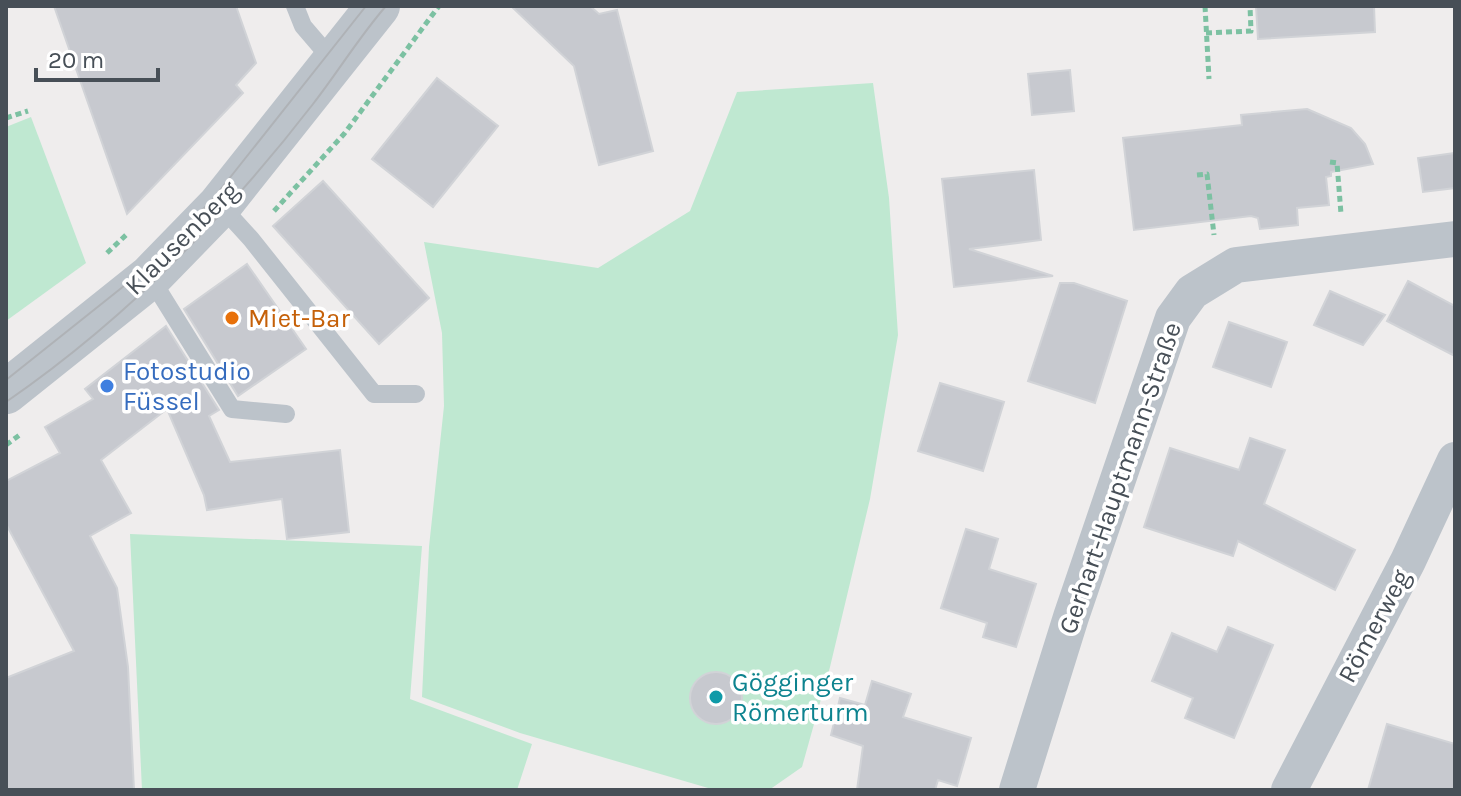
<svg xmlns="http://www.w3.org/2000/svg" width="1461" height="796" viewBox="0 0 1461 796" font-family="Karla,sans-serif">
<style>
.green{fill:#bfe8d1}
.building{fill:#c7c9cf;stroke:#d1d3d7;stroke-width:2}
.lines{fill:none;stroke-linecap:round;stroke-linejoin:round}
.path{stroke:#7cc1a2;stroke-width:5;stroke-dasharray:6 4;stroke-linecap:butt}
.service{stroke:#bcc3ca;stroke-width:18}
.minor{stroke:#bcc3ca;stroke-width:36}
.tertiary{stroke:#bcc3ca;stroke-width:44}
.tram{stroke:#afb2b6;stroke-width:2}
.food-dot{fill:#e8710a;stroke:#fff;stroke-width:3}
.shop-dot{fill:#3f7fe0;stroke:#fff;stroke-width:3}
.culture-dot{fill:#0f9aa8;stroke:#fff;stroke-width:3}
.labels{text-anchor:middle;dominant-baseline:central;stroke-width:7;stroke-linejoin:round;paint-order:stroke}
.street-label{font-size:26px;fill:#474f57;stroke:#fff}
.food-label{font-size:26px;fill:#c56008;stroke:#fff;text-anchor:start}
.shop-label{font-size:26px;fill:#366cbe;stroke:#fff;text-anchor:start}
.culture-label{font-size:26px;fill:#0d838f;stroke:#fff;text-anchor:start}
</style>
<rect width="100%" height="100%" fill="#efeded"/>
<g class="green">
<polygon points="873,83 889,198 898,335 870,499 830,667 802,767 769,790 715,790 520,733 422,697 429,547 444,406 442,333 424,242 598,268 690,211 737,92"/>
<polygon points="31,117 86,263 6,321 6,127"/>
<polygon points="130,534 422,546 410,699 532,744 517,790 142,790"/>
</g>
<g class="building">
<polygon points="54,6 236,6 256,63 236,85 243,93 127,214"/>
<polygon points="511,6 590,6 599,14 617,10 653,151 599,165 574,66"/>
<polygon points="1256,6 1374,6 1375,32 1258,39"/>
<polygon points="1070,70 1074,111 1032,115 1028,74"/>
<polygon points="437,78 498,126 433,207 372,159"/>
<polygon points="1307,109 1351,128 1365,144 1373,164 1331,172 1331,176 1326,177 1329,205 1297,208 1298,225 1260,229 1258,218 1251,216 1134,230 1123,138 1242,125 1241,115"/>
<polygon points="1455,153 1455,188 1423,192 1418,158"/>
<polygon points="1034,170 1041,240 969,249 1053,276 954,287 942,179"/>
<polygon points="323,181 429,298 379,344 273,226"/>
<polygon points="247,264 306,349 238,396 184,309"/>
<polygon points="1408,281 1455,306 1455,356 1387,321"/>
<polygon points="1060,283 1074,283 1127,301 1095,403 1028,381"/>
<polygon points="1330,291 1385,315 1363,345 1314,325"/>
<polygon points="1229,322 1287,342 1271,387 1213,367"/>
<polygon points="166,326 219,410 209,416 230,462 340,450 349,532 287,539 282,499 207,510 204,495 167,409 101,460 131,513 90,536 117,588 128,667 134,790 6,790 6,678 74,651 6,524 6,481 60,453 45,427 93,399 85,389"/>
<polygon points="940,383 1004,402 983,471 918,451"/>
<polygon points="1250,438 1285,450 1264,504 1355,550 1335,590 1238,541 1233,556 1144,527 1170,448 1239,470"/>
<polygon points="966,529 998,539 989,569 1036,584 1016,647 983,637 987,623 941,608"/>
<polygon points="1228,627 1273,645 1234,738 1185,718 1193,698 1152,681 1172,633 1217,652"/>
<circle cx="716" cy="698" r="26"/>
<polygon points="872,681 911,694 903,717 971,738 957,786 938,780 935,790 857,790 863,746 831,735 840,698 865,705"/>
<polygon points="1387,724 1455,744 1455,790 1368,790"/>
</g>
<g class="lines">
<g class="path">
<polyline points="1205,6 1209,79"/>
<polyline points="1206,33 1251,31 1250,6"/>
<polyline points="6,118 28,111"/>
<polyline points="1330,162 1337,163 1341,214"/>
<polyline points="1197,175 1207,174 1214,235"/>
<polyline points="274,211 344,134 439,6"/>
<polyline points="107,253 126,235"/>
<polyline points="6,445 21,434"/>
</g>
<g class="service">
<polyline points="295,6 303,26 333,61"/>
<polyline points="220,205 251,239 374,394 416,394"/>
<polyline points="150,277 232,409 286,414"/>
</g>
<g class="minor">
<polyline points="1017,790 1071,617 1173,318 1192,292 1236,265 1455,239"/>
<polyline points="1289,790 1408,561 1455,460"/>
</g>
<polyline class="tertiary" points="6,392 150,277 220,205 378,6"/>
<g class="tram">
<polyline points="6,380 144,270 213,199 366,6"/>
<path d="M6,402c119,-82 219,-184 307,-298 25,-32 46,-67 73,-98"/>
</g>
</g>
<circle class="food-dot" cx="232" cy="318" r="8"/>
<circle class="shop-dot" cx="107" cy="386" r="8"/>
<circle class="culture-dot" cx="716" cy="697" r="8"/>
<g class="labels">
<g class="street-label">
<text transform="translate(182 238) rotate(-45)">Klausenberg</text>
<text transform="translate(1120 478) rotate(-71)">Gerhart-Hauptmann-Straße</text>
<text transform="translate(1374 626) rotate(-62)">Römerweg</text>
</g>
<g class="food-label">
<text x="248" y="318">Miet-Bar</text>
</g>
<g class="shop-label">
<text x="123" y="371">Fotostudio<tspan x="123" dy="30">Füssel</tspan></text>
</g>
<g class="culture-label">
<text x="732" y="682">Gögginger<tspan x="732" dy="30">Römerturm</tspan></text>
</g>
</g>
<rect width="1461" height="796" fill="none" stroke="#474f57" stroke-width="16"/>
<path d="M36 68v12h122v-12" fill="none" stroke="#474f57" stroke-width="4"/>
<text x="48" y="68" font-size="24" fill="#474f57" stroke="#ffffff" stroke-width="6" paint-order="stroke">20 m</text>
</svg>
